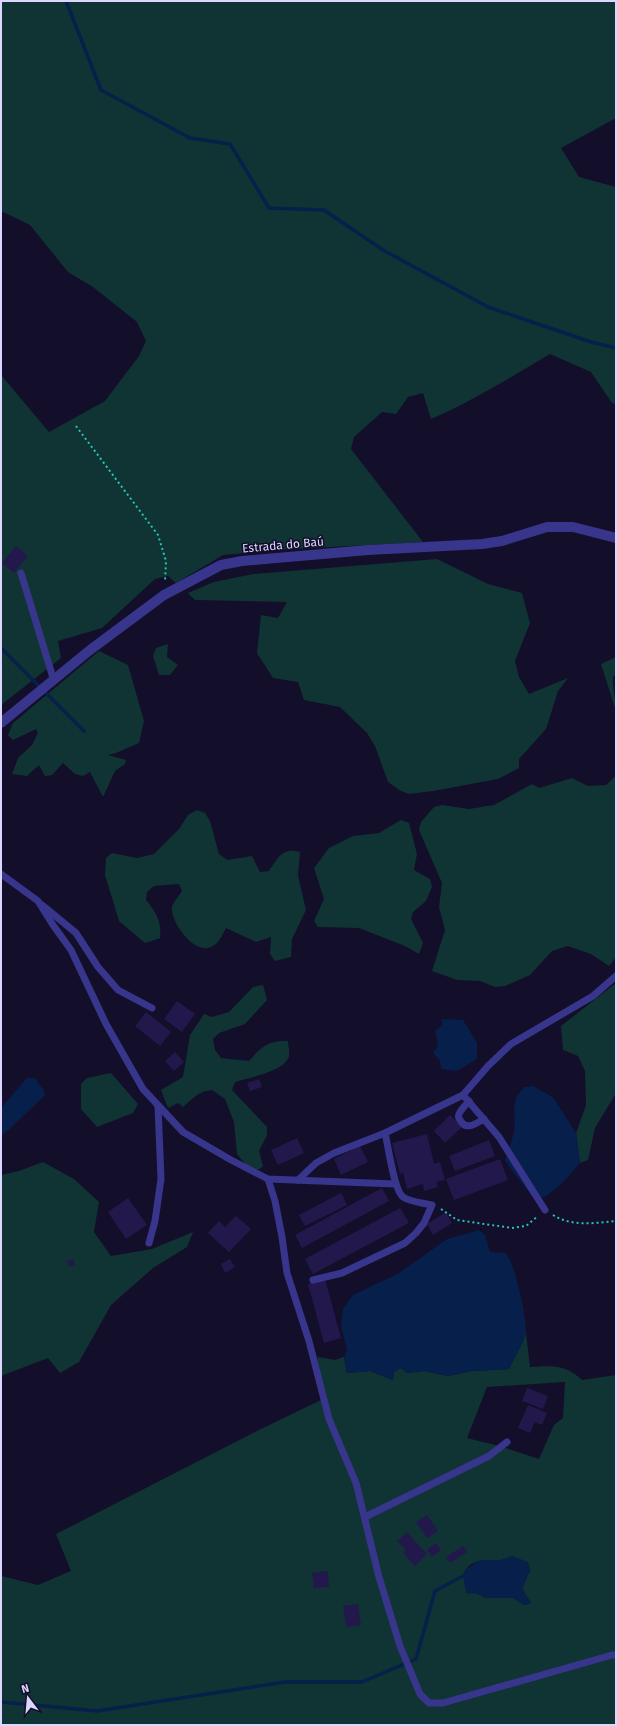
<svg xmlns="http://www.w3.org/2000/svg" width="617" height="1726" viewBox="0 0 617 1726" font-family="'Fira Sans',sans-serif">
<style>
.green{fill:#103433;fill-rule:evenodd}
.water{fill:#061f4b}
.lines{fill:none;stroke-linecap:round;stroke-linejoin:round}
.stream{stroke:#061f4b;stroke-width:3.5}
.building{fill:#23184c}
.path{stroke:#25c5ba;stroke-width:2;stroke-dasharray:2 3;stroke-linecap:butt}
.lane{stroke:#38358d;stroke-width:7}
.street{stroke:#38358d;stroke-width:10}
.labels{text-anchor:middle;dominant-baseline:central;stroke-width:3;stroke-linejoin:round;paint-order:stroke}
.street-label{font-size:12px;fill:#dbd7ff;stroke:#130e2a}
</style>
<rect width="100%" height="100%" fill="#130e2a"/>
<g class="green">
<path d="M1,1h615v117l-55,30 18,29 37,10v217l-4,-1 -21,-31 -41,-18c-39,23 -77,47 -119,65l-8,-26 -15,4 -12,17 -14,-2 -28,25 -3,12 72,93 -146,8 -54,5 -47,28 -8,-7 -13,3 -53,49 -44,13 3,17 -60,47v-330l48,57 56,-31 34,-45 7,-15 -9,-19 -44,-35 -25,-15 -38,-47 -29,-14z"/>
<polygon points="437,559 488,584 522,593 530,623 515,661 519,677 529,694 568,678 558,691 546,729 519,759 519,768 498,779 433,791 409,794 401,791 388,782 375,746 367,733 340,707 304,700 298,682 273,678 257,653 261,615 278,618 287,602 195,600 188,593 214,582 253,574"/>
<polygon points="168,644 167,657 178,665 170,675 159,675 153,656 156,648"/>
<polygon points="99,651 128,665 144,721 139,743 116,753 108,755 126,760 125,764 115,771 103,797 90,772 83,776 75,774 63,763 52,775 45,776 39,765 27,776 12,774 18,758 32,745 38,733 36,729 13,740 8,735 13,723"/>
<path d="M616,657v18l-3,1c-1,13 3,23 3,35l-15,-47z"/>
<polygon points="616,776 616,957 609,966 591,954 568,946 552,951 530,975 505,986 495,987 480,981 457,980 432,971 445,930 439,907 442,883 419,830 421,822 434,807 442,805 469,809 494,805 532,784 539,788 572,778 588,786 606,785"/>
<path d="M197,810l8,3 5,8 9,33 8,6 25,-4 8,16 9,-1c9,-13 13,-24 31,-19l-2,24 8,34 -14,29 -1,18 -16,4 -5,-7 1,-17 -15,5 -30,-14c-4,7 -7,16 -15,19 -17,8 -41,-25 -39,-40 1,-5 7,-11 10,-16l-3,-7 -25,2 -7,6 -1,8c10,12 16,22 14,38l-15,5 -26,-22 -14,-46 1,-17 6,-5 25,5 17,-4 25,-25 9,-14z"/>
<polygon points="401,820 409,823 417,854 414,870 430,879 432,887 426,901 413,912 411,919 423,943 419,954 405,946 359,928 318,927 314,921 324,899 314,868 329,848 353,836 379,833"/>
<polygon points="616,983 616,1093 595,1128 588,1160 580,1163 576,1133 586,1105 585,1071 578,1056 563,1050 561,1026"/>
<path d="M263,985l4,15 -22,24 -26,9 -6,6 2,11 6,8 28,3c12,-14 19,-21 39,-20 0,4 2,11 1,15 -3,15 -41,22 -54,26l-3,8 35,37v8l-8,16 4,15 -3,3 -7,1 -7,-5 -9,-11 -3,-32 -9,-23 -13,-9c-13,1 -19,8 -29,17l-5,-4 -10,5 -7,-18 22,-13 7,-42 14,-21 8,3 17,-5 24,-25z"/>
<polygon points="111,1073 138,1104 133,1113 97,1127 81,1109 81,1084 87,1078"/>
<polygon points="43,1162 74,1179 99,1202 94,1232 111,1256 152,1249 193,1232 187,1247 153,1268 111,1305 79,1362 60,1373 48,1358 1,1376 1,1175 19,1171"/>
<path d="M526,1333l4,34c21,-1 35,-3 52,13l34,-5v350h-615v-149l37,9 33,-14 -15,-37 203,-104 68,-33 -10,-33 1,-7 17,3 9,-3 3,16 23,-2 23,9 1,-8 7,-4 6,5 17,-2 24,5 24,-5 37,-2zM565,1382l-2,36 -9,7 -15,34 -36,-12 -36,-9 20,-51zM512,1556l18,14 -8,19 9,14 -7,2 -10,-7h-28l-8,-4 -15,-18c7,-20 21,-13 37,-16 4,0 9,-3 12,-4z"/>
</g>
<g class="water">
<polygon points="442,1019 463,1020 477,1043 477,1059 457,1071 441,1069 440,1061 433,1053 438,1046 435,1030 442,1026"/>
<polygon points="27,1078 35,1078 44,1091 45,1095 9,1130 1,1135 1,1108"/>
<path d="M533,1086l20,11 23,36 4,30c-8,10 -33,39 -46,36l-29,-38c3,-10 7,-20 9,-30 3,-20 -6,-27 10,-44z"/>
<path d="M479,1230l6,5 5,17 16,1c10,14 20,62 20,79 -1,9 -13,28 -17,37l-37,2 -24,5 -24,-5 -17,2 -6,-5 -7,4 -1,8 -23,-9 -23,2 -3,-16 3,-7 -6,-24 2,-17 10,-14 46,-22 48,-34z"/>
<polygon points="512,1556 528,1562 530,1569 522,1589 531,1603 524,1605 513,1598 486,1598 478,1594 466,1593 463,1576 466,1569 480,1560 501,1560"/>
</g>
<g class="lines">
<g class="stream">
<polyline points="66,1 101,90 190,138 230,144 269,208 324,210 383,250 488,307 591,342 616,348"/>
<polyline points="1,648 84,731"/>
<polyline points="1,1702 97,1711 285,1682 362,1682 416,1659 435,1591 463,1576"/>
</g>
</g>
<g class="building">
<polygon points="16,546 28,556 14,573 2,563"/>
<polygon points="177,1001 195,1014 182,1032 164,1019"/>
<polygon points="146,1012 171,1032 160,1046 135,1026"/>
<polygon points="175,1052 184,1062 174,1071 165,1061"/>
<polygon points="259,1079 262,1087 250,1091 247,1083"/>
<polygon points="450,1115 462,1127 445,1143 434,1131"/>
<polygon points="427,1134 434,1164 440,1162 445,1180 436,1182 438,1187 424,1191 423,1184 407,1189 403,1173 400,1174 392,1143"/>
<polygon points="297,1138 304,1153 278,1165 271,1150"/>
<polygon points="489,1140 495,1156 455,1171 449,1156"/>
<polygon points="360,1146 368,1162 341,1175 334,1159"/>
<polygon points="500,1159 508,1180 454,1200 446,1179"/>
<polygon points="382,1188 389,1201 302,1248 295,1235"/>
<polygon points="341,1193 347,1205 305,1226 299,1215"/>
<polygon points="128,1198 147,1225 126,1239 108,1212"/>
<polygon points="400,1208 409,1223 313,1274 305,1259"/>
<polygon points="446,1212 452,1223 433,1235 427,1224"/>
<polygon points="236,1216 251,1229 229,1252 208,1233 219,1221 225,1227"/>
<polygon points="73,1259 75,1265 68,1267 67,1261"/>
<polygon points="230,1259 235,1267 225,1273 221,1264"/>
<polygon points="325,1279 341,1338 324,1343 308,1284"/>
<polygon points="527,1388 548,1396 543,1409 522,1401"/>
<polygon points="528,1405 547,1413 542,1425 535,1422 530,1433 518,1428"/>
<polygon points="427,1515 438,1531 427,1538 416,1522"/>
<polygon points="407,1532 427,1554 415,1566 403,1553 406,1550 397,1541"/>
<polygon points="436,1543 441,1550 432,1557 427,1550"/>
<polygon points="463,1546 467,1552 450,1563 446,1557"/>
<polygon points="328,1571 329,1587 314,1588 312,1573"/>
<polygon points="358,1604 361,1625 346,1627 343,1606"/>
</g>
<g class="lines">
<g class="path">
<polyline points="76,426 158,535 166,561 165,582"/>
<polyline points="441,1209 457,1220 512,1228 526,1226 538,1216"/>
<path d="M553,1215c19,12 42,8 63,6"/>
</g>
<g class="lane">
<polyline points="21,573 54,681"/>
<polyline points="1,874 38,901 53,925 71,950 106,1024 143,1089 183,1132 231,1160 268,1179 395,1184"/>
<polyline points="42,905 76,933 98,967 118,990 152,1008"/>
<polyline points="463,1095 499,1137 545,1210"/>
<path d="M469,1101c-3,4 -8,8 -10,13 -1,3 -1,3 1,6 6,11 15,4 24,-1"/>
<polyline points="268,1179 275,1201 282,1237 287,1273 309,1341 329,1419 356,1483 379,1577 400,1646 420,1694 429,1703 443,1703 612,1655 616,1655"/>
<polyline points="298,1180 316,1163 334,1153 385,1133 463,1095 488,1066 511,1044 593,996 616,976"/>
<polyline points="149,1243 155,1221 161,1179 158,1106"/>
<path d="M313,1280l29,-7 63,-30 11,-10 8,-10 8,-18c-8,-2 -22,-3 -29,-8 -9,-6 -15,-52 -18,-64"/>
<polyline points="365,1517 489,1456 507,1442"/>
</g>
<polyline class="street" points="1,723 90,650 164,595 221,565 242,561 368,550 482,544 502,541 547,527 573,527 616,538"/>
</g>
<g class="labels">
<g class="street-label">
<text transform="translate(283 545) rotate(-5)">Estrada do Baú</text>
</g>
</g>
<rect width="617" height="1726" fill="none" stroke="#dbd7ff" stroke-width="4"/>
<g transform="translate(28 1698) rotate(344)" stroke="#130e2a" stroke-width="3" paint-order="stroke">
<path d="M0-3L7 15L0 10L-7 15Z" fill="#dbd7ff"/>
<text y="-6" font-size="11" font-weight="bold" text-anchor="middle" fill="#dbd7ff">N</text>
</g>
</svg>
